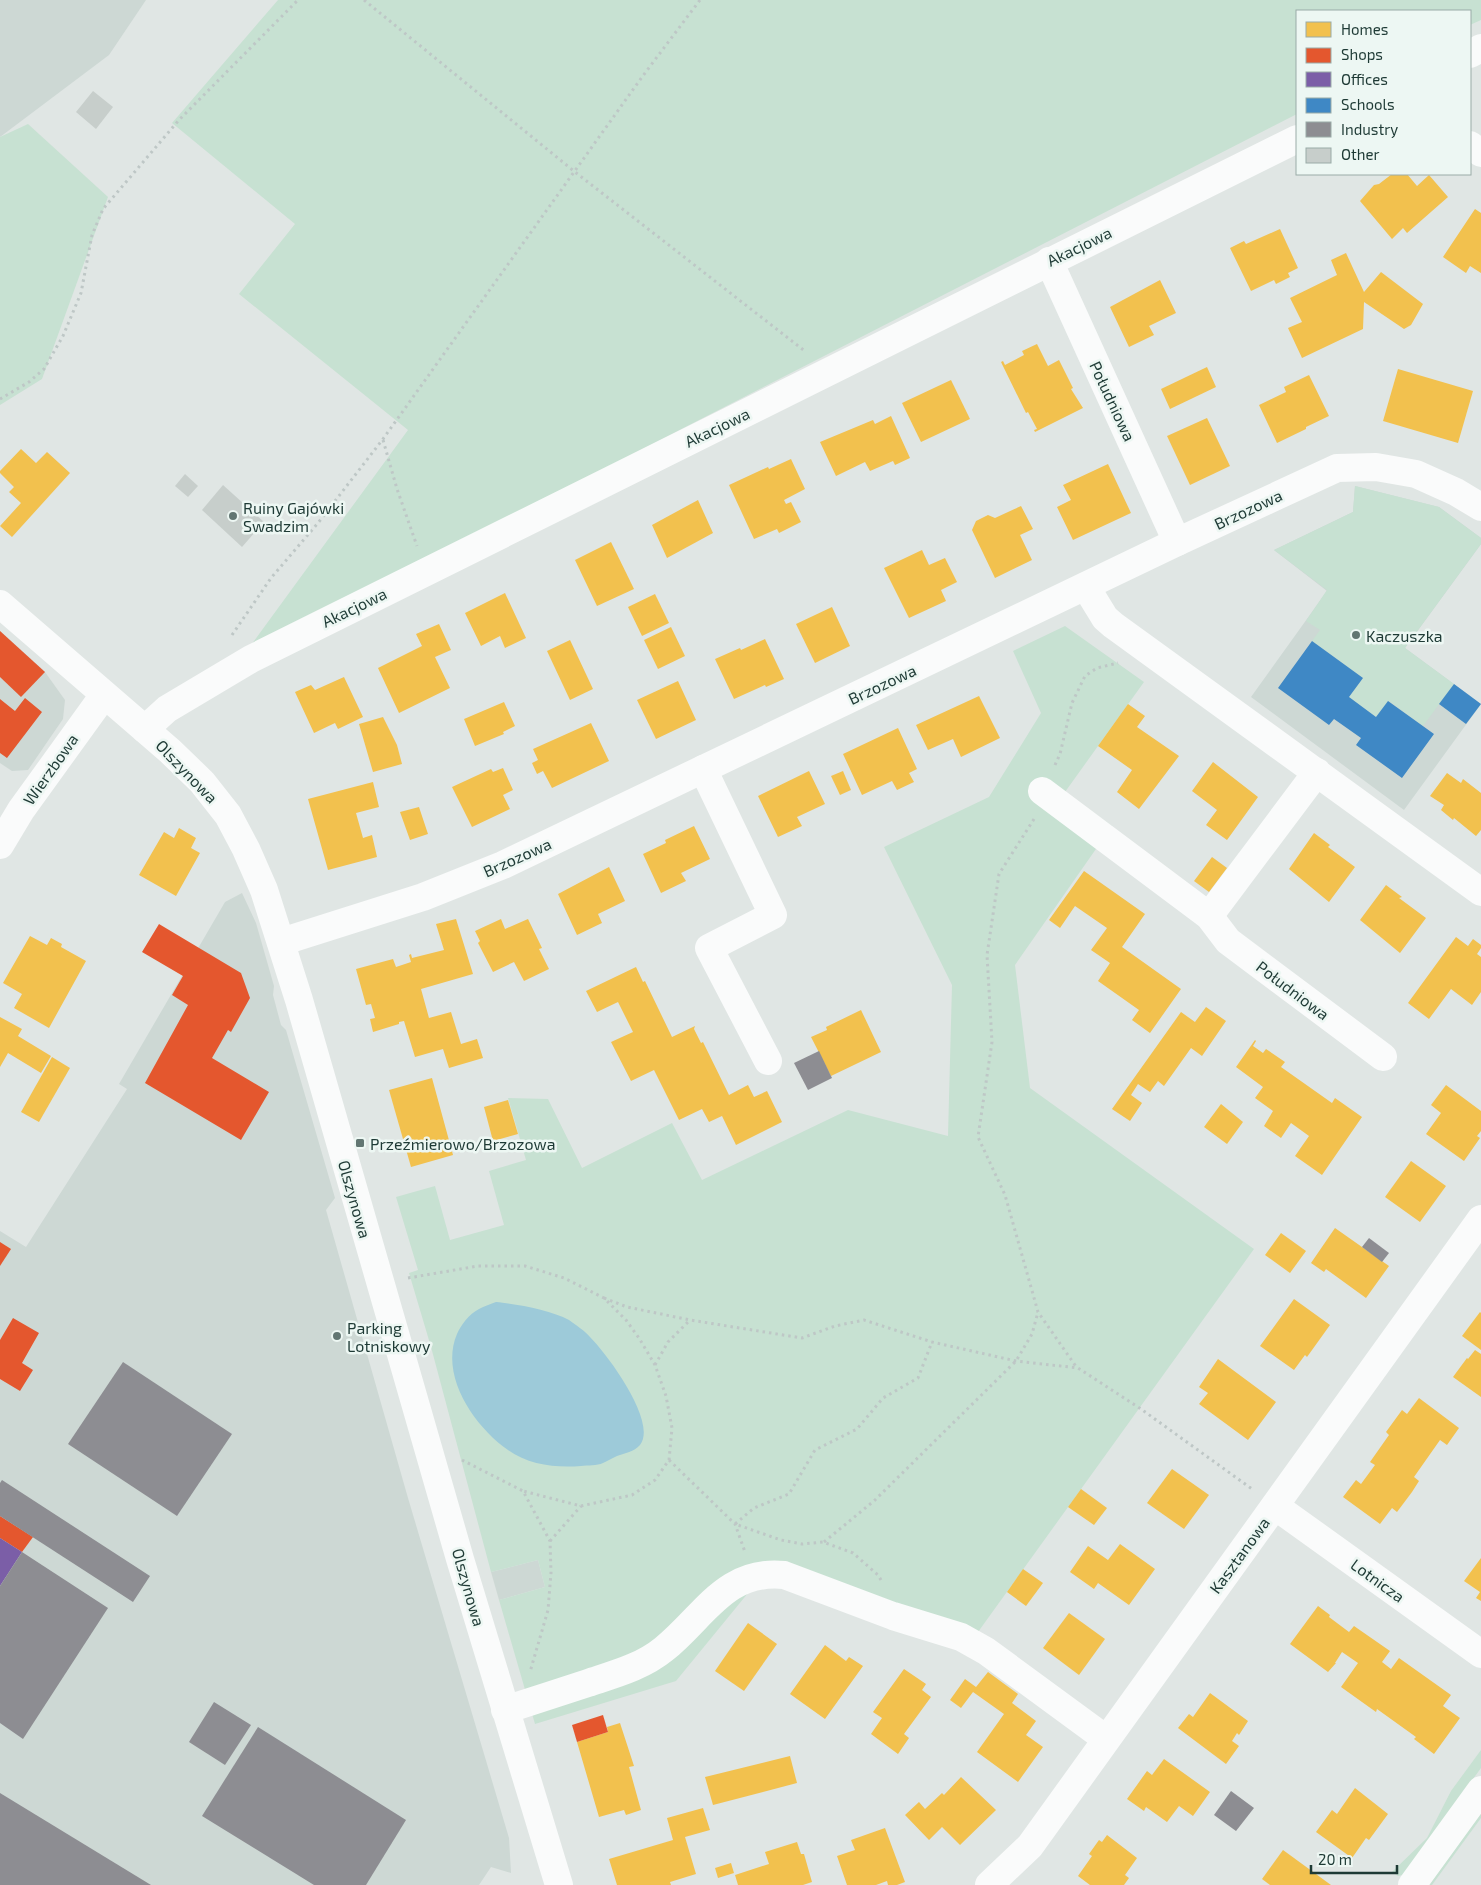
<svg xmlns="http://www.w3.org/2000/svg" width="1481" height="1885" viewBox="0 0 1481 1885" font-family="'Exo 2',sans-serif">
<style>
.built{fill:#cdd8d4}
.green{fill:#c7e1d2}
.water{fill:#9dcad9}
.homes{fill:#f2c14e}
.shops{fill:#e4572e}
.offices{fill:#7b5ea7}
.schools{fill:#3f88c5}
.industry{fill:#8d8d92}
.building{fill:#c7cecb}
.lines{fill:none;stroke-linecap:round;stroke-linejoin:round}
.path{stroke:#bec7c6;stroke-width:3;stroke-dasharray:2.5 4;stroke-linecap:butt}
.minor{stroke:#fafbfb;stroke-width:28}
.poi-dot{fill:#627672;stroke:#edf7f3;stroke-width:2}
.labels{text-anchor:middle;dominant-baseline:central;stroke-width:5;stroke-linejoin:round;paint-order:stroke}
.street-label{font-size:16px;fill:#1e3a35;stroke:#edf7f3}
.poi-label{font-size:16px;fill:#1e3a35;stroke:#edf7f3;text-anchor:start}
</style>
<rect width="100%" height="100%" fill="#e0e6e4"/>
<g class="built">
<polygon points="0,0 146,0 109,55 0,137"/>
<polygon points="1355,486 1439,507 1481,538 1481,544 1405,648 1481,704 1404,810 1251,697 1327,591 1274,550 1353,512"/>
<polygon points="0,631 45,672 65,700 63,719 28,770 12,771 0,763"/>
<polygon points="242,893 256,923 274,986 273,995 281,1025 286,1030 335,1198 326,1210 408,1498 509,1838 511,1873 491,1867 479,1885 0,1885 0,1231 26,1247 127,1089 119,1084 225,902"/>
<polygon points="538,1560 545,1587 499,1600 491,1572"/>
</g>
<g class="green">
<polygon points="278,0 1481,0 1481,20 1470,25 1470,11 1297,11 1297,114 246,652 408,430 239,294 295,224 172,123"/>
<polygon points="28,124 108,197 42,379 0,405 0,137"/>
<polygon points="1355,486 1439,507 1481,538 1481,544 1405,648 1454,684 1423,726 1389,701 1376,717 1349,697 1363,678 1312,641 1320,630 1306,621 1327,590 1274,550 1353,512"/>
<polygon points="1065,626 1144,682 1065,792 1112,826 1015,965 1030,1088 1254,1249 978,1632 771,1565 676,1681 535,1724 499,1600 545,1587 538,1560 491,1572 431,1347 409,1273 418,1270 396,1197 435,1186 450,1240 504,1225 489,1171 526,1160 508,1098 548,1099 582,1168 672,1123 702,1180 848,1110 948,1136 952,985 884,847 989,797 1041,713 1013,651"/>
<polygon points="1481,1750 1481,1768 1403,1875 1398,1876 1392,1872 1427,1838 1451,1791"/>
<polygon points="1481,1813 1481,1818 1432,1885 1429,1885"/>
</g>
<path class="water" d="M496,1302c21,2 55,8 73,18 7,5 16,11 21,17 17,17 68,85 50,108 -6,7 -15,8 -23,11 -5,2 -9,5 -14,7 -6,3 -15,2 -22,3 -25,2 -52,-1 -73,-16 -33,-23 -69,-74 -51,-116 4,-9 12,-20 22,-25 5,-3 12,-5 17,-7z"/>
<g class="homes">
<polygon points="1392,174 1407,174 1417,186 1429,175 1448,197 1407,233 1403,228 1392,239 1360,201 1374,185 1379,184"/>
<polygon points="1475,209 1481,213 1481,273 1470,266 1466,273 1443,257"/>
<polygon points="1280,229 1298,268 1288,273 1290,277 1276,284 1274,280 1251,291 1230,248 1244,241 1246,244"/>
<polygon points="1346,253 1364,292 1381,272 1423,304 1411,325 1404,329 1364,302 1363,329 1302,358 1288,328 1302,322 1290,298 1337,275 1331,260"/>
<polygon points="1160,280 1176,313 1149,326 1154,335 1129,347 1110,307"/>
<polygon points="1037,344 1048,366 1059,360 1073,388 1071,389 1083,408 1035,432 1034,430 1037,429 1028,412 1026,413 1001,362 1003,361 1005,365 1024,355 1022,351"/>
<polygon points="1207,367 1216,387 1170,409 1161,389"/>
<polygon points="1398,369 1473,391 1458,443 1383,421"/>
<polygon points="1309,375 1329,416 1306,427 1306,429 1277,443 1259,405 1286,392 1284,387"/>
<polygon points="951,380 970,419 921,442 902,403"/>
<polygon points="891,416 910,458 895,465 893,461 870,471 865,462 836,476 820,442 873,420 875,424"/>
<polygon points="1207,418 1230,466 1190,485 1167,436"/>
<polygon points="21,449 36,463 47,452 70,473 12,537 0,526 21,503 9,492 14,487 0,473 0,471"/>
<polygon points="791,459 805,489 784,500 786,504 791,502 801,522 779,533 777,529 754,539 729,485 768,467 769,469"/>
<polygon points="1108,464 1131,513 1073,540 1057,507 1071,500 1063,485"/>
<polygon points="698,500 713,533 667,558 652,525"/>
<polygon points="1021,506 1033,529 1020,535 1032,560 995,578 972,530 976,521 988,515 995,518"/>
<polygon points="611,542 634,589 597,606 575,560"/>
<polygon points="922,550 929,565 945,558 957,582 941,590 946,601 909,618 884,568"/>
<polygon points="505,593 526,638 505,648 500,636 481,646 465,613"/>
<polygon points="655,594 669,623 642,636 628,607"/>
<polygon points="832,607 850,646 815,663 796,624"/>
<polygon points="439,624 451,650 435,657 450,688 399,713 378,668 422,646 416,634"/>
<polygon points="671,627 685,656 658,669 644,640"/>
<polygon points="765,639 784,679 766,687 765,685 734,699 715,659 740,648 741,650"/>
<polygon points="570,640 593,689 570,700 547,651"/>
<polygon points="344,677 363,717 338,729 335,723 314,733 295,692 311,685 315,690"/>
<polygon points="678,681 696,720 656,739 637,700"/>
<polygon points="979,696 1000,738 961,757 953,739 928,750 916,725"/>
<polygon points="504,702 515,726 503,732 504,734 475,746 464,719"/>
<polygon points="1128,704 1145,716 1137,727 1179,756 1139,809 1117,792 1132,770 1098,746"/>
<polygon points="383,717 397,745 402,764 373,772 359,724"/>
<polygon points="591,723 609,761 552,788 543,771 537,774 532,763 538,760 533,749"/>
<polygon points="898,728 917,769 909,773 914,782 897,790 892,781 862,795 843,754"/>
<polygon points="1213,762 1258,797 1227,840 1206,825 1217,810 1192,791"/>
<polygon points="503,768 513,790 503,795 510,809 472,827 452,787 491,769 493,772"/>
<polygon points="809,771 825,804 797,817 802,826 778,837 758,796"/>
<polygon points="843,771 851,790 840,795 831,776"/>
<polygon points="1447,773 1461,783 1463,779 1481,793 1481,830 1476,836 1454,818 1453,820 1441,810 1444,805 1430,796"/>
<polygon points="373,782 379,807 356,813 363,838 372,835 377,857 328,870 308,799"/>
<polygon points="419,807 428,834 410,840 400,812"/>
<polygon points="694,826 710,859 681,873 686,881 661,893 643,854 666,843 665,840"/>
<polygon points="179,828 196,838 191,848 200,853 176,896 139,875 164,832 174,838"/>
<polygon points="1314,833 1330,845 1328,847 1355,867 1329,902 1289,869"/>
<polygon points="1212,857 1227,868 1209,892 1194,881"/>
<polygon points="609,867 625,901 598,914 602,923 577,935 558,894"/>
<polygon points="1084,871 1145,914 1122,947 1181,989 1150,1033 1132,1020 1139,1010 1098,981 1110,963 1091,950 1107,928 1075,906 1060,928 1049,920"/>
<polygon points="1386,885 1402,897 1399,898 1426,918 1400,953 1360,920"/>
<polygon points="456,919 473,974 421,989 429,1018 451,1012 461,1044 477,1039 483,1058 449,1068 443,1049 415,1057 404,1021 399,1022 399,1024 373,1032 370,1019 375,1018 371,1004 366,1005 356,969 393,959 396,967 411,962 409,955 411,954 412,958 444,950 436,924"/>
<polygon points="501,919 505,929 528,919 542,948 539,949 549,969 524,981 514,962 493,972 478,943 480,941 475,931"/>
<polygon points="30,936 47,945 51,938 62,944 61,947 86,961 49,1028 14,1008 22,994 3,983"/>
<polygon points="1456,937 1468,946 1473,939 1481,945 1481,948 1477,954 1481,957 1481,992 1472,1005 1451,989 1429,1019 1408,1003"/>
<polygon points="636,967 643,982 645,981 672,1037 695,1026 694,1029 701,1043 703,1042 729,1095 748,1085 754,1097 767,1091 782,1122 736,1145 722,1116 709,1122 702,1109 679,1120 654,1070 631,1081 611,1042 633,1032 618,1002 597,1012 586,991"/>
<polygon points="1206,1007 1226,1021 1202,1056 1191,1048 1164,1086 1158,1081 1150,1092 1138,1084 1131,1095 1142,1103 1130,1121 1112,1109 1181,1012 1195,1022"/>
<polygon points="861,1010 881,1052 831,1076 811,1037 827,1030 826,1027"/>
<polygon points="0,1017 22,1029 18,1036 51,1056 41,1073 8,1053 0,1067"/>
<polygon points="1255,1040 1256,1041 1253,1046 1263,1053 1266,1049 1285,1062 1281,1067 1332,1103 1335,1098 1362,1117 1322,1175 1295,1156 1309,1136 1291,1123 1281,1138 1264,1126 1273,1111 1255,1098 1263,1087 1236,1067"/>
<polygon points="52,1057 70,1068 39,1122 21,1112"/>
<polygon points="432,1078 453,1155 411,1167 389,1090"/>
<polygon points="1446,1085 1481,1111 1481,1131 1477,1136 1480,1138 1464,1161 1426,1134 1441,1113 1431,1105"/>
<polygon points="508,1100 518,1134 493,1141 484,1107"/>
<polygon points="1221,1104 1243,1122 1227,1144 1204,1127"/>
<polygon points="1411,1161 1446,1186 1420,1222 1385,1197"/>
<polygon points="1335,1228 1389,1266 1366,1298 1326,1269 1324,1272 1311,1263"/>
<polygon points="1281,1233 1306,1251 1290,1273 1265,1255"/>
<polygon points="1294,1299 1330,1325 1307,1357 1305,1355 1294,1370 1260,1346"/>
<polygon points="1480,1312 1481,1313 1481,1350 1462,1336"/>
<polygon points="1475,1350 1481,1354 1481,1397 1453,1377 1467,1358 1468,1359"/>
<polygon points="1218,1359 1276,1402 1248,1440 1199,1404 1208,1393 1199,1387"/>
<polygon points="1419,1398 1459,1428 1447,1445 1440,1440 1414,1477 1419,1481 1412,1492 1397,1512 1392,1508 1380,1524 1343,1497 1356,1480 1361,1484 1375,1465 1370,1462 1389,1435 1386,1432 1402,1410 1407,1414"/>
<polygon points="1172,1469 1209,1495 1184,1529 1147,1503"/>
<polygon points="1081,1489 1107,1508 1094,1525 1068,1507"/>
<polygon points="1120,1544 1155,1569 1129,1605 1098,1583 1094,1589 1070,1572 1088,1546 1108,1560"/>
<polygon points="1481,1558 1481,1601 1476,1598 1480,1592 1464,1581"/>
<polygon points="1023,1569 1043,1583 1026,1606 1007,1592"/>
<polygon points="1318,1606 1330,1615 1329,1617 1349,1632 1354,1626 1390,1651 1382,1662 1391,1669 1399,1658 1451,1695 1443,1706 1460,1718 1434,1754 1414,1739 1416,1737 1377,1709 1376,1712 1341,1687 1358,1663 1342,1652 1335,1663 1336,1663 1328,1672 1290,1644"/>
<polygon points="1069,1613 1105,1639 1079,1675 1043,1648"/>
<polygon points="748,1623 777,1644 744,1691 715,1671"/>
<polygon points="825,1645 846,1661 849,1657 863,1666 825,1719 790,1694"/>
<polygon points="904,1669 926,1684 922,1690 931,1697 904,1734 909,1738 898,1754 871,1734 882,1718 873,1712"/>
<polygon points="988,1672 1018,1694 1012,1703 1036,1721 1026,1735 1043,1747 1018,1782 977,1752 1004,1714 973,1692 961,1708 950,1700 965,1679 976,1687"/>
<polygon points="1210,1693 1248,1721 1239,1735 1237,1733 1232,1741 1239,1746 1226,1764 1178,1728 1189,1714 1193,1717"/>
<polygon points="620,1723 634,1766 629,1767 641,1810 626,1815 624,1810 599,1817 577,1742 608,1732 607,1727"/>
<polygon points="790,1756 797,1783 713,1805 705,1777"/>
<polygon points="1164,1759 1210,1792 1193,1816 1179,1806 1167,1822 1146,1807 1144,1811 1127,1799 1147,1771 1152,1775"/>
<polygon points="961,1777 996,1810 960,1845 942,1827 929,1840 905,1815 919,1802 925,1809 942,1793 944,1795"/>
<polygon points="1355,1788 1388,1814 1369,1840 1366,1838 1352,1858 1316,1832 1332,1810 1337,1814"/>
<polygon points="703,1808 710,1830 685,1837 696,1874 670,1882 671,1885 617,1885 609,1859 673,1840 667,1818"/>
<polygon points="885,1828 905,1882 897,1885 888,1885 887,1881 876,1885 847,1885 837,1856 855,1850 851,1840"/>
<polygon points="1107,1835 1137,1858 1125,1875 1129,1878 1124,1885 1090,1885 1078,1876 1092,1856 1089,1854 1099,1840 1102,1842"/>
<polygon points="797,1842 801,1854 804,1854 812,1882 803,1885 738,1885 735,1875 769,1864 765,1852"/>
<polygon points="1283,1850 1331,1885 1270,1885 1262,1879"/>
<polygon points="731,1863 734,1873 718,1878 715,1868"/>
</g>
<g class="shops">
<polygon points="0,631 45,672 21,697 0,677"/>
<polygon points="25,698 42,712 7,758 0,753 0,699 15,711"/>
<polygon points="159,924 241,973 250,998 231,1032 228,1030 212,1058 269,1092 241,1140 145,1083 188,1005 172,995 183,976 142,952"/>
<polygon points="0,1242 11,1249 0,1266"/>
<polygon points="13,1318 39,1333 22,1363 33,1370 20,1391 0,1379 0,1340"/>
<polygon points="0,1516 33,1537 22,1552 0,1538"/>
<polygon points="603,1715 608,1732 577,1742 572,1725"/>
</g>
<polygon class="offices" points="0,1538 22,1552 0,1586"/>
<g class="schools">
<polygon points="1312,641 1363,678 1349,697 1376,717 1388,701 1434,734 1402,778 1356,745 1361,738 1334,719 1329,725 1278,688"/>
<polygon points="1454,684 1481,704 1466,724 1439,704"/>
</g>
<g class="industry">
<polygon points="819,1051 832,1078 808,1090 794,1063"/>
<polygon points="1369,1238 1389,1253 1382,1262 1362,1247"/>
<polygon points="123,1362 232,1434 177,1516 68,1444"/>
<polygon points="2,1480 150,1576 133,1602 0,1516 0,1483"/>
<polygon points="22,1552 108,1608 23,1739 0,1723 0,1586"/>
<polygon points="214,1702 251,1725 225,1765 189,1742"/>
<polygon points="258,1727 406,1820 366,1885 314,1885 202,1816"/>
<polygon points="1231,1791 1254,1808 1236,1831 1214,1815"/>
<polygon points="0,1793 151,1885 0,1885"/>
</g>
<g class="building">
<polygon points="93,91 113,107 96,129 76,112"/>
<polygon points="185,474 198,486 188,497 175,486"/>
<polygon points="223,485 264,522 242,547 202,510"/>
</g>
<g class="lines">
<g class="path">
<polyline points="364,0 575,172 806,352"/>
<polyline points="0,399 29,382 44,369 63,336 81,293 92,235 103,209 179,120 298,0"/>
<polyline points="383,440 397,489 417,546"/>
<polyline points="232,635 271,578 318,523 383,439 642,77 700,0"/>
<polyline points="1055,765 1060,754 1072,703 1085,676 1097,668 1118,663"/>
<polyline points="1034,819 999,874 987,955 992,1042 978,1137 1005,1195 1038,1312 1077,1368"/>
<polyline points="408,1278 478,1266 525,1266 564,1278 604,1298 626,1320 639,1338 655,1365 666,1396 672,1428 669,1460 655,1480 632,1495 581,1506 523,1491"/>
<polyline points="604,1298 627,1307 690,1320 802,1338 835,1326 864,1320 932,1342 1016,1361 1078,1368 1141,1409 1252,1489"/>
<polyline points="655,1365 668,1342 690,1320"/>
<polyline points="462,1460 523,1491 550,1541 551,1573 548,1610 530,1672"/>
<polyline points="669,1460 735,1524 745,1552"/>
<polyline points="550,1541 581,1506"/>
<polyline points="824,1542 875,1500 1016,1361 1032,1334 1038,1312"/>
<polyline points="881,1580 878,1575 853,1553 823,1542 802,1544 781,1540 735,1524 754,1508 789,1494 815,1450 857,1429 883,1398 918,1378 932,1342"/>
</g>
<g class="minor">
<polyline points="1470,54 1481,48"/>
<polyline points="1470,145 1481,153"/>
<polyline points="1049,261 1177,542"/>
<polyline points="1086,587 1105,618 1113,625 1481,892"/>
<polyline points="0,604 170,751 202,782 228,815 246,849 264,890 299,1000 460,1559 559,1885"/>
<polyline points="145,729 167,709 251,659 1297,139"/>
<polyline points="703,769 773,915 709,948 768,1061"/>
<polyline points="1042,791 1209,916 1228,941 1383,1057"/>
<polyline points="0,845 21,810 104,695"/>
<polyline points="1209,916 1317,772"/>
<polyline points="281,942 423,897 503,865 1177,542 1337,468 1376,467 1416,474 1456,492 1481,507"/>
<polyline points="1275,1506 1481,1654"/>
<path d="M505,1710c28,-9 55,-18 83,-27 27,-9 54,-16 76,-34 40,-32 61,-80 120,-74l109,41 68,21 25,14 120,88"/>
<polyline points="989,1885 1030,1846 1481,1219"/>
<polyline points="1412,1885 1481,1790"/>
</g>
</g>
<g class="poi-dot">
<circle cx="233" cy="516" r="5"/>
<circle cx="1356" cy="635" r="5"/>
<rect x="355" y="1138" width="10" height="10" rx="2.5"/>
<circle cx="337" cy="1336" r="5"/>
</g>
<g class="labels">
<g class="street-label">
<text transform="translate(1079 246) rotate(-26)">Akacjowa</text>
<text transform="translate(1113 401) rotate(65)">Południowa</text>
<text transform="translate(717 427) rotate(-26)">Akacjowa</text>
<text transform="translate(1248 509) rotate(-25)">Brzozowa</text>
<text transform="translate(354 607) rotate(-26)">Akacjowa</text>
<text transform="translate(882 684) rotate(-25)">Brzozowa</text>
<text transform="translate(50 769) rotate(-55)">Wierzbowa</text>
<text transform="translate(187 771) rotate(46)">Olszynowa</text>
<text transform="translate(517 857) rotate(-24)">Brzozowa</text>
<text transform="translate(1293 990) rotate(37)">Południowa</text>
<text transform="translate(355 1199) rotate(74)">Olszynowa</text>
<text transform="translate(1239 1555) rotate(-54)">Kasztanowa</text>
<text transform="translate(1378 1580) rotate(36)">Lotnicza</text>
<text transform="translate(469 1587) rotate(74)">Olszynowa</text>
</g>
<g class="poi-label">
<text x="243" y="507">Ruiny Gajówki<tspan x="243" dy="18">Swadzim</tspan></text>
<text x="1366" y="635">Kaczuszka</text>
<text x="370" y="1143">Przeźmierowo/Brzozowa</text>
<text x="347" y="1327">Parking<tspan x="347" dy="18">Lotniskowy</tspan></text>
</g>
</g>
<rect x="1296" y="10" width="175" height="165" fill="#edf7f3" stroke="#9aaba7"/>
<rect x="1306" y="22" width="25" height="15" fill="#f2c14e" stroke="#9aaba7"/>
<text x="1341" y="35" font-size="15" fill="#1e3a35">Homes</text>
<rect x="1306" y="48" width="25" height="15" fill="#e4572e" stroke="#9aaba7"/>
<text x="1341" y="60" font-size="15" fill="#1e3a35">Shops</text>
<rect x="1306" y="72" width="25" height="15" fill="#7b5ea7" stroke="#9aaba7"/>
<text x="1341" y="85" font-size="15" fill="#1e3a35">Offices</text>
<rect x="1306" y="98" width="25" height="15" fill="#3f88c5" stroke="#9aaba7"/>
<text x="1341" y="110" font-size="15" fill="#1e3a35">Schools</text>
<rect x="1306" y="122" width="25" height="15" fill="#8d8d92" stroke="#9aaba7"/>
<text x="1341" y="135" font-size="15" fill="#1e3a35">Industry</text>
<rect x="1306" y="148" width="25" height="15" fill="#c7cecb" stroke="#9aaba7"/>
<text x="1341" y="160" font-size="15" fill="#1e3a35">Other</text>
<path d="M1311 1865v8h86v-8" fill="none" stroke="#1e3a35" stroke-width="2.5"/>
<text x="1318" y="1865" font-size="15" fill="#1e3a35" stroke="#edf7f3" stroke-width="4" paint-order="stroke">20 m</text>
</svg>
